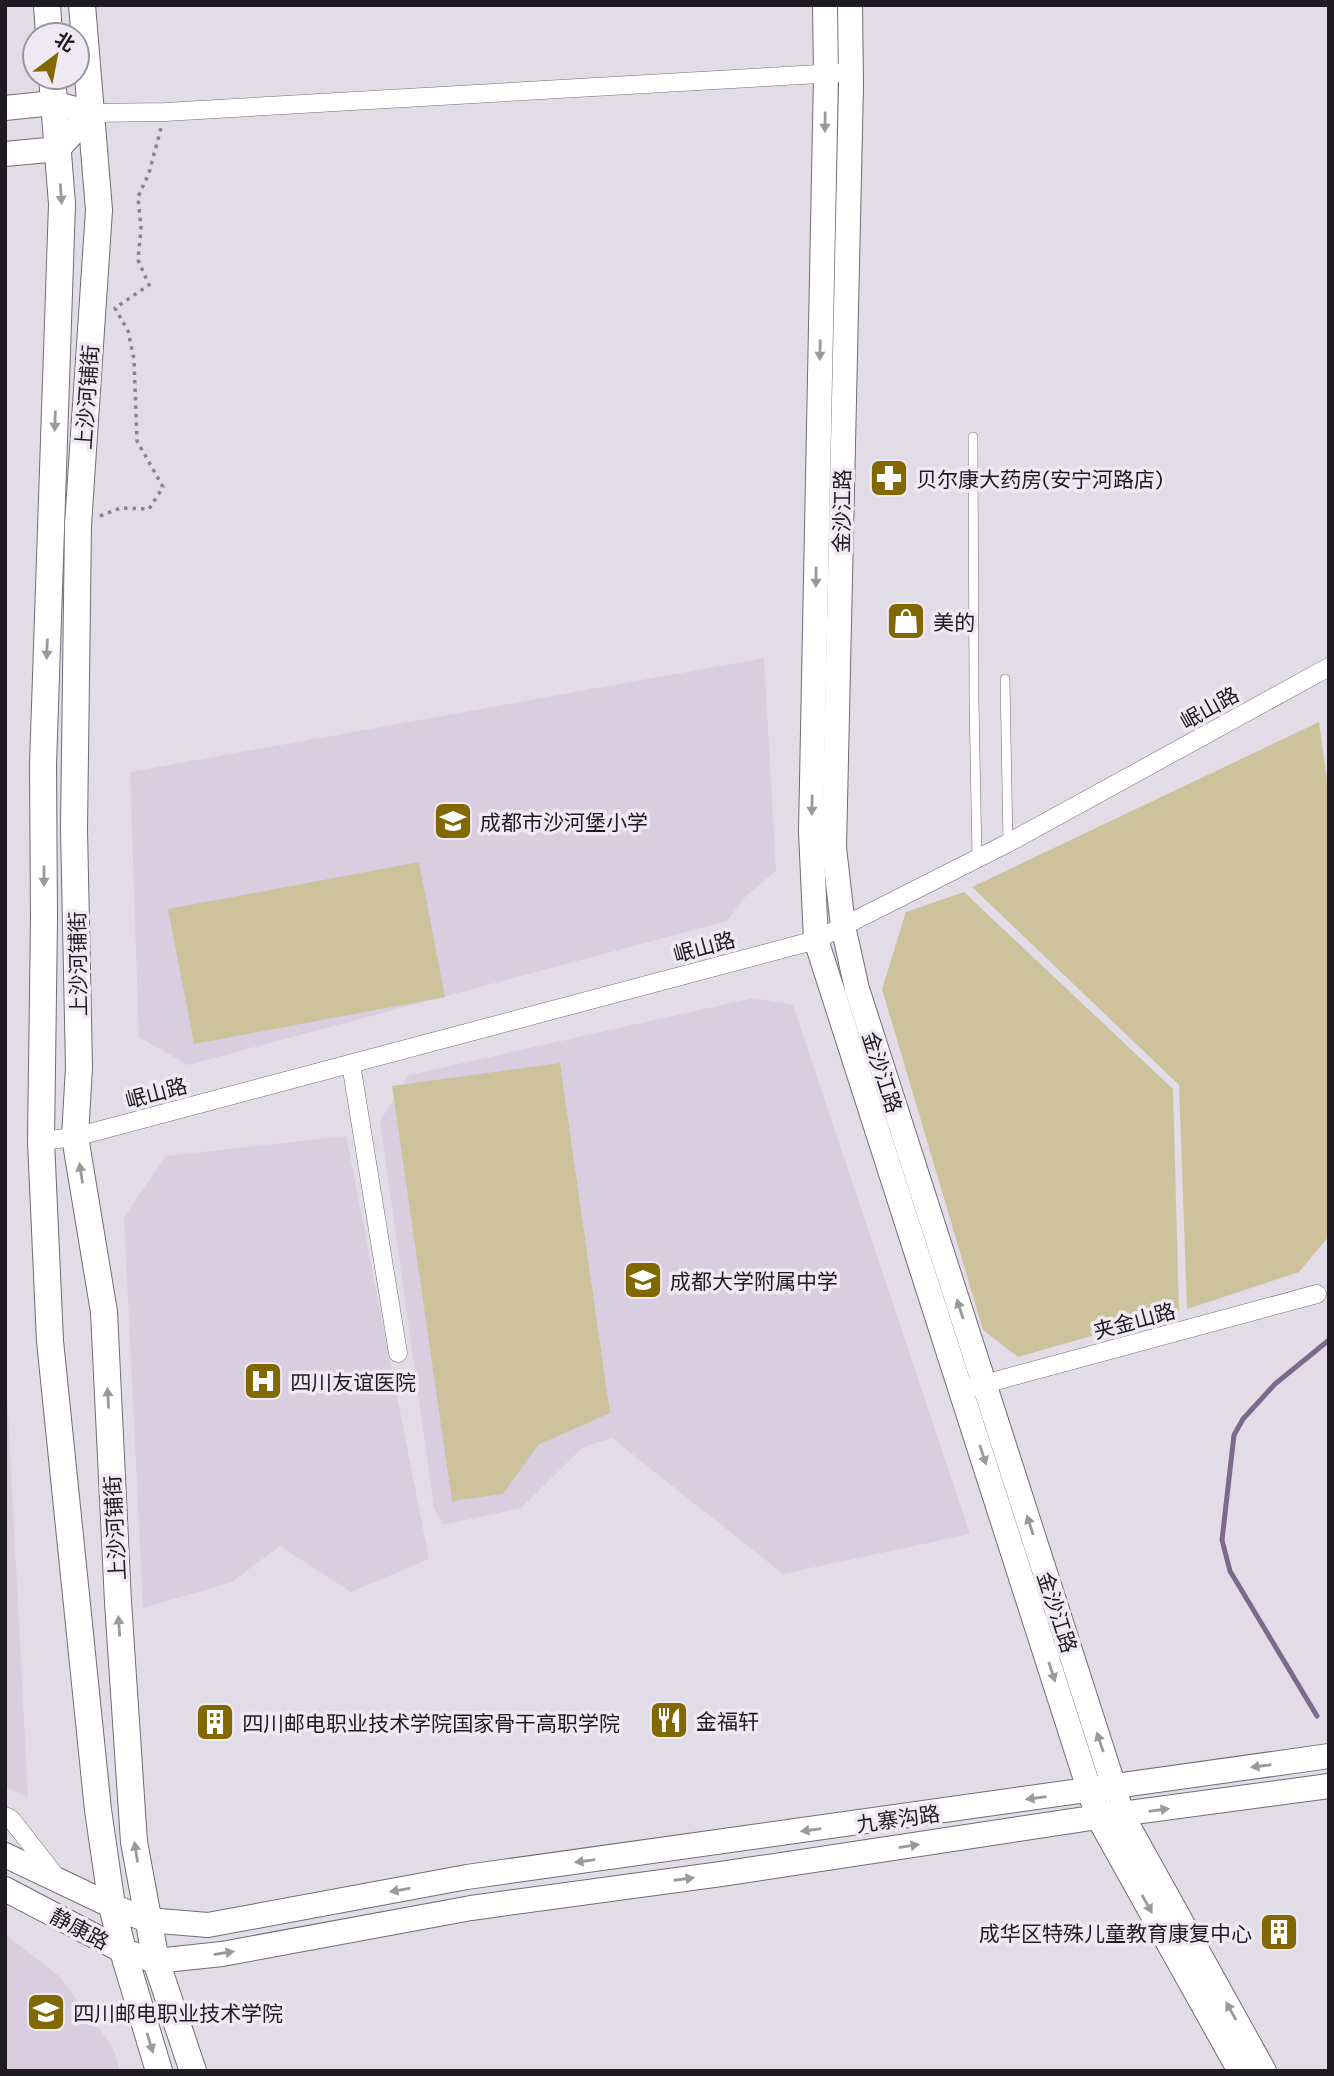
<svg xmlns="http://www.w3.org/2000/svg" width="1334" height="2076" viewBox="0 0 1334 2076" font-family="Commissioner,'Noto Sans SC',sans-serif">
<style>
.built{fill:#d8cee0}
.green{fill:#cec29d}
.lines{fill:none;stroke-linecap:round;stroke-linejoin:round}
.stream{stroke:#7c6a8c;stroke-width:5}
.lane-casing{stroke:#716c76;stroke-width:10}
.street-casing{stroke:#716c76;stroke-width:19}
.secondary-casing{stroke:#716c76;stroke-width:26}
.primary-casing{stroke:#716c76;stroke-width:28}
.path{stroke:#89858d;stroke-width:3.5;stroke-dasharray:3.5 5;stroke-linecap:butt}
.lane{stroke:#fff;stroke-width:9}
.street{stroke:#fff;stroke-width:18}
.secondary{stroke:#fff;stroke-width:24}
.primary{stroke:#fff;stroke-width:26}
.oneway{fill:#9a999b}
.labels{text-anchor:middle;dominant-baseline:central;stroke-width:7;stroke-linejoin:round;paint-order:stroke}
.street-label{font-size:21px;fill:#1e1c20;stroke:#efe9f4}
.poi-label{font-size:21px;fill:#1e1c20;stroke:#efe9f4;text-anchor:start}
</style>
<rect width="100%" height="100%" fill="#e2dce7"/>
<g class="built">
<polygon points="764,658 776,871 746,896 727,921 188,1065 139,1037 130,772"/>
<polygon points="753,998 793,1005 970,1534 783,1574 612,1438 583,1447 521,1508 443,1525 434,1508 380,1121 409,1075"/>
<polygon points="346,1136 429,1559 351,1592 280,1546 232,1582 143,1608 124,1217 166,1156"/>
<polygon points="5,1355 28,1797 5,1787"/>
<polygon points="5,1934 60,1977 113,2047 120,2071 5,2071"/>
</g>
<g class="green">
<polygon points="1319,722 1329,794 1329,1236 1299,1272 1187,1309 1179,1085 972,887"/>
<polygon points="419,862 445,997 194,1044 168,909"/>
<polygon points="964,892 1173,1089 1179,1311 1018,1357 983,1330 882,989 906,912"/>
<polygon points="560,1063 610,1413 538,1445 503,1494 452,1501 392,1086"/>
</g>
<g class="lines">
<polyline class="stream" points="1317,1716 1230,1571 1222,1540 1234,1435 1243,1419 1275,1384 1329,1340"/>
<g class="lane-casing">
<g id="lane">
<polyline points="973,437 974,700 977,859"/>
<polyline points="1005,679 1008,843"/>
</g>
</g>
<g class="street-casing">
<g id="street">
<polyline points="91,113 165,112 837,73"/>
<polyline points="351,1064 398,1353"/>
<polyline points="41,1141 75,1137 816,940 1008,843 1329,667"/>
<polyline points="973,1387 1317,1294"/>
<polyline points="5,1816 11,1819 58,1879"/>
</g>
</g>
<g class="secondary-casing">
<g id="secondary">
<polyline points="825,5 826,75 811,832 816,940 1098,1817 1240,2071"/>
<polyline points="850,5 851,85 834,848 843,926 857,989 1114,1787 1122,1815 1264,2071"/>
<polyline points="5,108 53,103 91,113 58,149 5,154"/>
<polyline points="5,1855 112,1906 147,1920 208,1925 467,1877 1329,1756"/>
<polyline points="5,1889 123,1951 156,1961 222,1954 471,1908 721,1874 1098,1817 1329,1786"/>
</g>
</g>
<g class="primary-casing">
<g id="primary">
<polyline points="47,5 49,35"/>
<polyline points="82,5 99,210 78,525 74,829 79,1067 75,1137 104,1312 118,1602 134,1842 156,1961 193,2071"/>
<polyline points="52,77 62,204 43,765 44,919 41,1141 50,1341 98,1810 112,1906 123,1951 159,2071"/>
</g>
</g>
<polyline class="path" points="100,516 121,508 149,509 163,487 137,441 134,359 128,331 115,308 149,285 138,260 141,228 138,197 149,173 161,128"/>
<use href="#lane" class="lane"/>
<use href="#street" class="street"/>
<use href="#secondary" class="secondary"/>
<use href="#primary" class="primary"/>
</g>
<defs><path id="oneway-solid" d="M-6-.8H1V-3.2L6.5 0L1 3.2V.8H-6Z" transform="scale(1.75)"/></defs>
<g class="oneway">
<use href="#oneway-solid" transform="translate(825 122) rotate(91)"/>
<use href="#oneway-solid" transform="translate(61 194) rotate(86)"/>
<use href="#oneway-solid" transform="translate(820 350) rotate(91)"/>
<use href="#oneway-solid" transform="translate(55 421) rotate(92)"/>
<use href="#oneway-solid" transform="translate(816 577) rotate(91)"/>
<use href="#oneway-solid" transform="translate(47 649) rotate(92)"/>
<use href="#oneway-solid" transform="translate(812 805) rotate(91)"/>
<use href="#oneway-solid" transform="translate(44 876) rotate(90)"/>
<use href="#oneway-solid" transform="translate(81 1173) rotate(-99)"/>
<use href="#oneway-solid" transform="translate(960 1309) rotate(-108)"/>
<use href="#oneway-solid" transform="translate(108 1398) rotate(-93)"/>
<use href="#oneway-solid" transform="translate(983 1455) rotate(72)"/>
<use href="#oneway-solid" transform="translate(1030 1525) rotate(-108)"/>
<use href="#oneway-solid" transform="translate(119 1626) rotate(-94)"/>
<use href="#oneway-solid" transform="translate(1052 1672) rotate(72)"/>
<use href="#oneway-solid" transform="translate(1100 1742) rotate(-108)"/>
<use href="#oneway-solid" transform="translate(1261 1766) rotate(172)"/>
<use href="#oneway-solid" transform="translate(1036 1798) rotate(172)"/>
<use href="#oneway-solid" transform="translate(1159 1810) rotate(-8)"/>
<use href="#oneway-solid" transform="translate(811 1830) rotate(172)"/>
<use href="#oneway-solid" transform="translate(909 1846) rotate(-9)"/>
<use href="#oneway-solid" transform="translate(136 1852) rotate(-99)"/>
<use href="#oneway-solid" transform="translate(585 1861) rotate(172)"/>
<use href="#oneway-solid" transform="translate(684 1879) rotate(-8)"/>
<use href="#oneway-solid" transform="translate(400 1890) rotate(170)"/>
<use href="#oneway-solid" transform="translate(1147 1904) rotate(61)"/>
<use href="#oneway-solid" transform="translate(224 1953) rotate(-9)"/>
<use href="#oneway-solid" transform="translate(1231 2011) rotate(-119)"/>
<use href="#oneway-solid" transform="translate(150 2043) rotate(73)"/>
</g>
<defs>
<g id="pharmacy-square" transform="scale(2.0125)"><rect x="-9" y="-9" width="18" height="18" rx="4" fill="#816800" stroke="#efe9f4"/><path d="M-2-6h4v4h4v4h-4v4h-4v-4h-4v-4h4Z" fill="#fff"/></g>
<g id="shop-square" transform="scale(2.0125)"><rect x="-9" y="-9" width="18" height="18" rx="4" fill="#816800" stroke="#efe9f4"/><path d="M-5-2.5h2.3a2.7 3.5 0 0 1 5.4 0H5L5.5 6h-11ZM-1.5-2.5h3a1.5 2.3 0 0 0-3 0Z" fill="#fff"/></g>
<g id="school-square" transform="scale(2.0125)"><rect x="-9" y="-9" width="18" height="18" rx="4" fill="#816800" stroke="#efe9f4"/><path d="M0-5L7-2L0 1L-7-2ZM-4 1L0 2.5L4 1V4Q0 6-4 4Z" fill="#fff"/></g>
<g id="hospital-square" transform="scale(2.0125)"><rect x="-9" y="-9" width="18" height="18" rx="4" fill="#816800" stroke="#efe9f4"/><path d="M-5-5h3v3.5h4V-5h3V5h-3V1.5h-4V5h-3Z" fill="#fff"/></g>
<g id="restaurant-square" transform="scale(2.0125)"><rect x="-9" y="-9" width="18" height="18" rx="4" fill="#816800" stroke="#efe9f4"/><path d="M-5-6h1v4h1v-4h1v4h1v-4h1v5L-1.5 .5V6h-2V.5L-5-1ZM5-6V6H3V1.5H1.5Q1.5-4 5-6Z" fill="#fff"/></g>
<g id="building-square" transform="scale(2.0125)"><rect x="-9" y="-9" width="18" height="18" rx="4" fill="#816800" stroke="#efe9f4"/><path d="M-4-6H4V6H1V3H-1V6H-4ZM-2.5-4.3h1.7v1.8h-1.7ZM.8-4.3h1.7v1.8H.8ZM-2.5-1h1.7V.8h-1.7ZM.8-1h1.7V.8H.8Z" fill="#fff"/></g>
<g id="university-square" transform="scale(2.0125)"><rect x="-9" y="-9" width="18" height="18" rx="4" fill="#816800" stroke="#efe9f4"/><path d="M0-5L7-2L0 1L-7-2ZM-4 1L0 2.5L4 1V4Q0 6-4 4Z" fill="#fff"/></g>
</defs>
<g fill-rule="evenodd">
<use href="#pharmacy-square" x="889" y="478"/>
<use href="#shop-square" x="906" y="621"/>
<use href="#school-square" x="453" y="821"/>
<use href="#school-square" x="643" y="1280"/>
<use href="#hospital-square" x="263" y="1381"/>
<use href="#restaurant-square" x="669" y="1720"/>
<use href="#building-square" x="215" y="1722"/>
<use href="#building-square" x="1279" y="1932"/>
<use href="#university-square" x="46" y="2012"/>
</g>
<g class="labels">
<g class="street-label">
<text transform="translate(86 397) rotate(-86)">上沙河铺街</text>
<text transform="translate(841 511) rotate(-89)">金沙江路</text>
<text transform="translate(1209 707) rotate(-29)">岷山路</text>
<text transform="translate(704 946) rotate(-15)">岷山路</text>
<text transform="translate(77 964) rotate(-91)">上沙河铺街</text>
<text transform="translate(883 1072) rotate(72)">金沙江路</text>
<text transform="translate(156 1092) rotate(-15)">岷山路</text>
<text transform="translate(1134 1320) rotate(-15)">夹金山路</text>
<text transform="translate(114 1528) rotate(-93)">上沙河铺街</text>
<text transform="translate(1058 1612) rotate(72)">金沙江路</text>
<text transform="translate(898 1818) rotate(-8)">九寨沟路</text>
<text transform="translate(80 1928) rotate(28)">静康路</text>
</g>
<g class="poi-label">
<text x="916" y="478">贝尔康大药房(安宁河路店)</text>
<text x="933" y="621">美的</text>
<text x="480" y="821">成都市沙河堡小学</text>
<text x="670" y="1280">成都大学附属中学</text>
<text x="290" y="1381">四川友谊医院</text>
<text x="696" y="1720">金福轩</text>
<text x="242" y="1722">四川邮电职业技术学院国家骨干高职学院</text>
<text x="1252" y="1932" text-anchor="end">成华区特殊儿童教育康复中心</text>
<text x="73" y="2012">四川邮电职业技术学院</text>
</g>
</g>
<rect width="1334" height="2076" fill="none" stroke="#1e1c20" stroke-width="14"/>
<g transform="translate(56 56) rotate(32)"><circle r="33" fill="#efe9f4" stroke="#9b979f" stroke-width="2"/>
<path d="M0-5L12 26L0 18L-12 26Z" fill="#816800"/>
<text y="-10" font-size="19" font-weight="bold" text-anchor="middle" fill="#1e1c20">北</text>
</g>
</svg>
